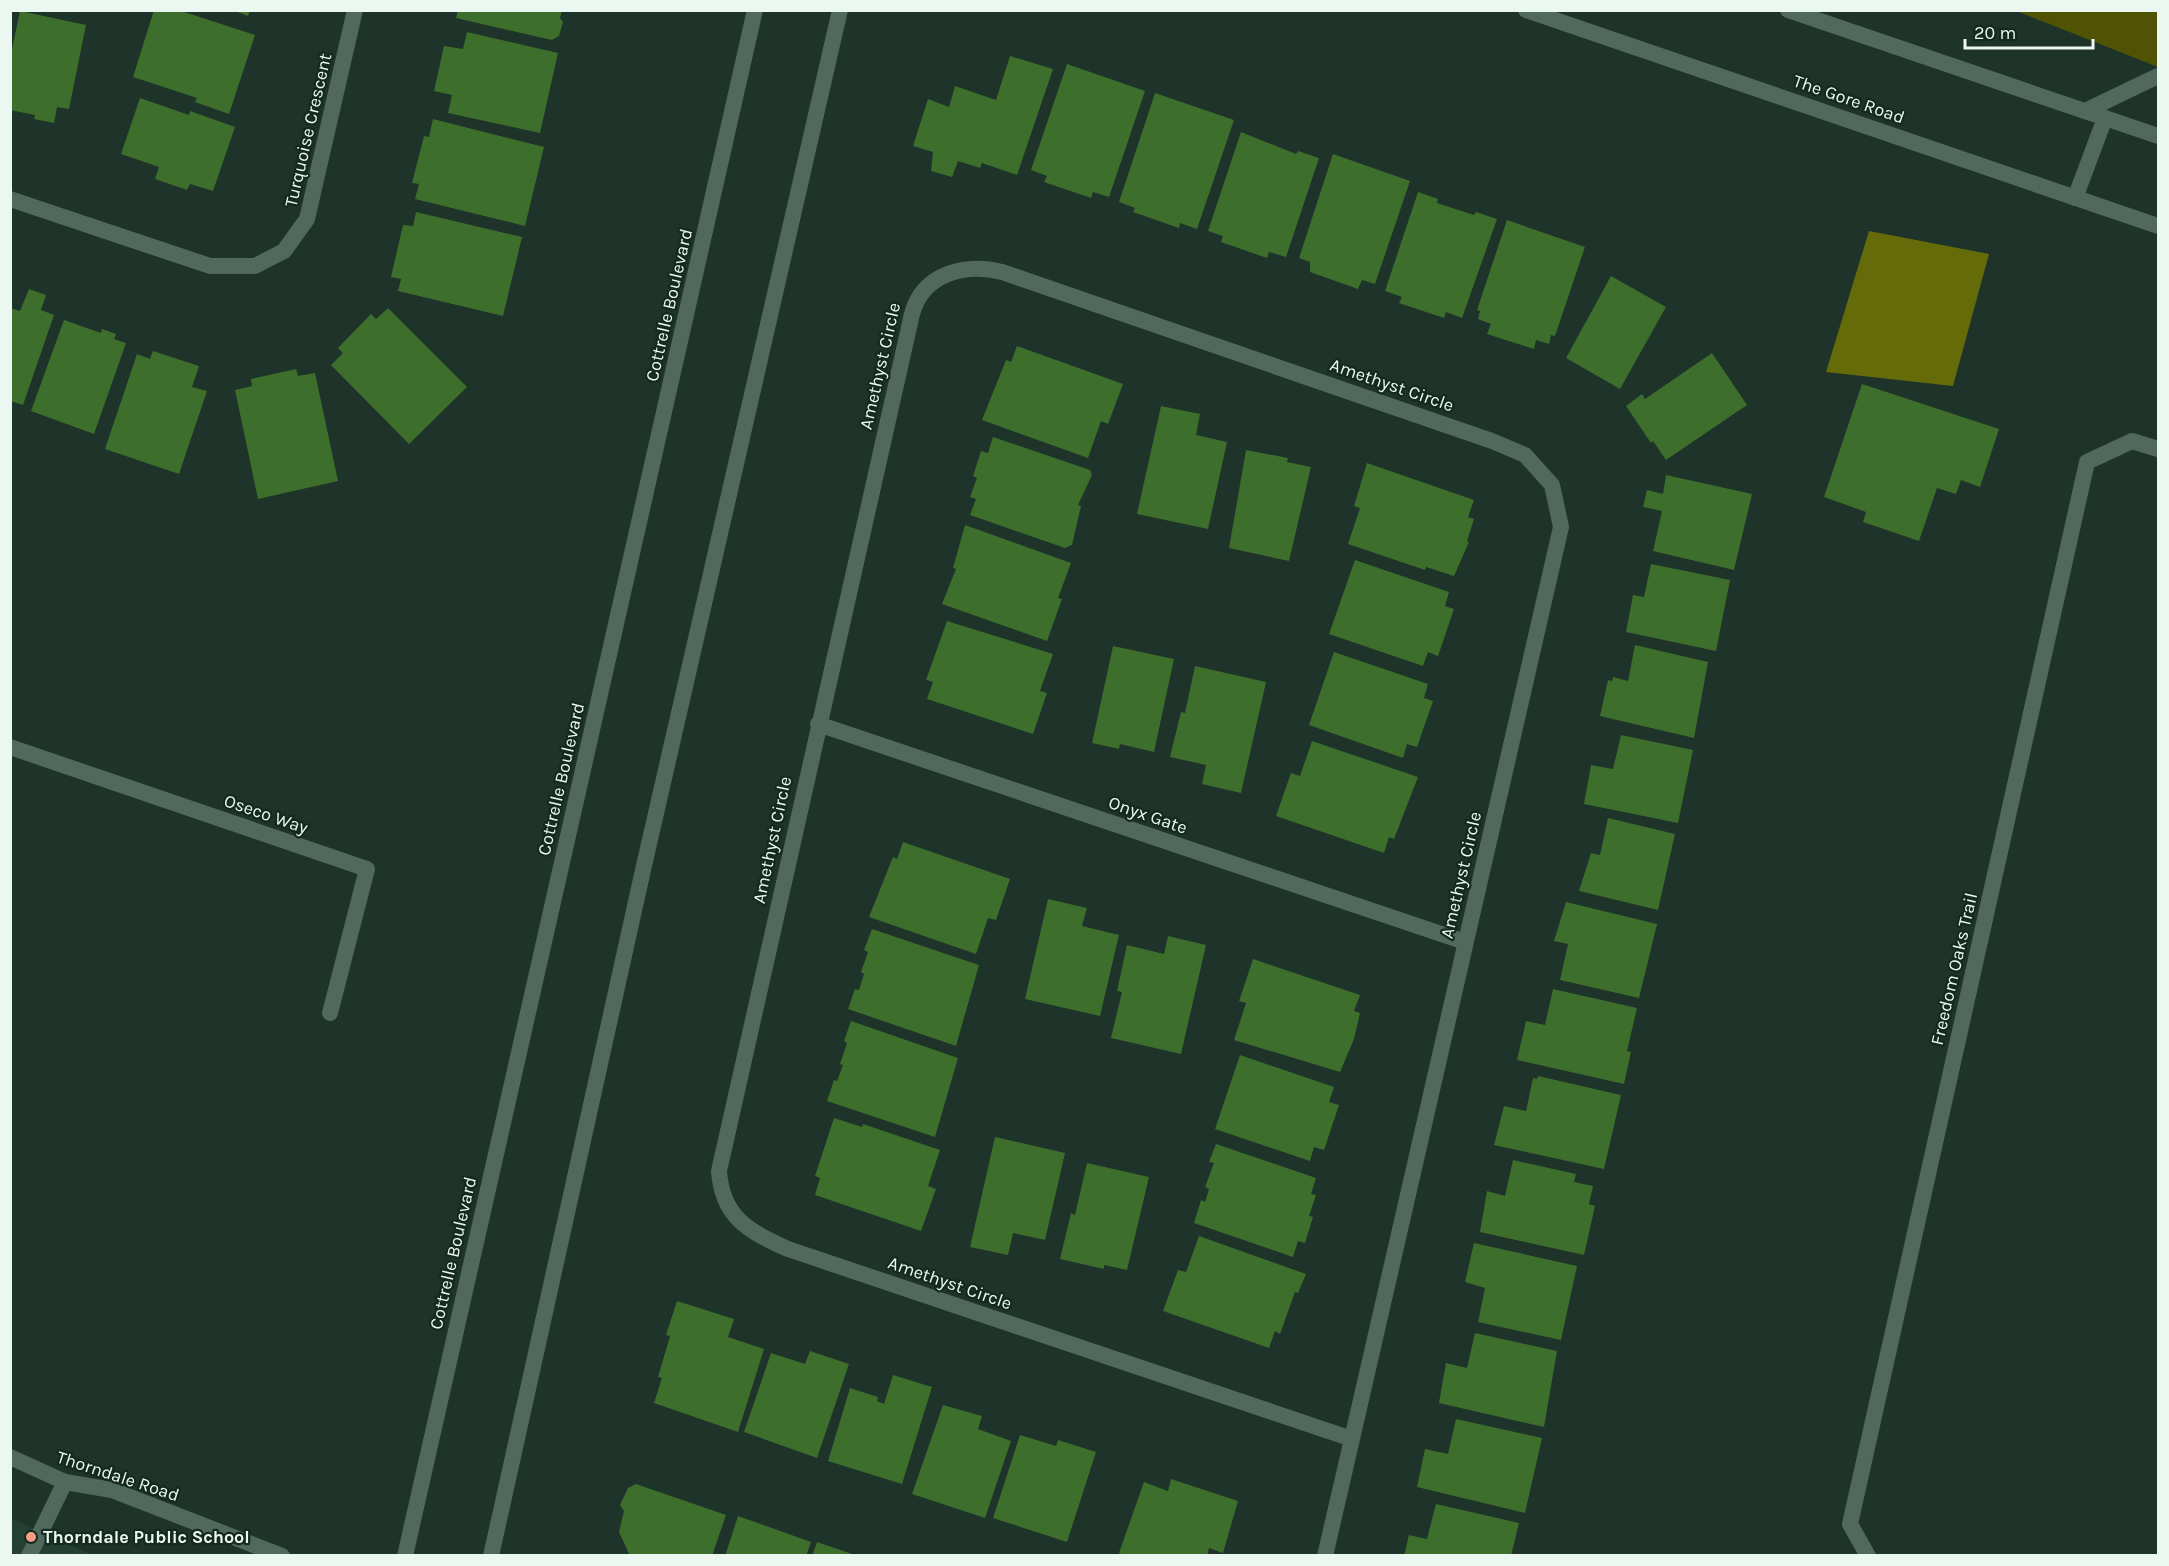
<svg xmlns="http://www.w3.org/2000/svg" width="2169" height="1566" viewBox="0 0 2169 1566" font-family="Karla,sans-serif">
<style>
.built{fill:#234033}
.green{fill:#4f5303}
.forest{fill:#666b0a}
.building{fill:#3d6e2c}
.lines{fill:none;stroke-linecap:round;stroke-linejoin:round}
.service{stroke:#51685d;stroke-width:16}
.minor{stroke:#51685d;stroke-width:16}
.tertiary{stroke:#51685d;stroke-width:16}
.secondary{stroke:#51685d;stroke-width:16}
.poi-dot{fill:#f49e86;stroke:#142920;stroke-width:2}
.labels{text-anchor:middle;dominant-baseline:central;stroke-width:4.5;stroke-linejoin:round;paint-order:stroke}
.street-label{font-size:18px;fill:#ebf8f1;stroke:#142920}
.poi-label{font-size:18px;font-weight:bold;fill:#ebf8f1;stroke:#142920;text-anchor:start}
</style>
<rect width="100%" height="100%" fill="#1e3329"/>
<polygon class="built" points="11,1518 92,1555 11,1556"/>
<polygon class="green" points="2016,11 2158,11 2158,67"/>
<polygon class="forest" points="1869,231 1989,254 1953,386 1826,372"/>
<g class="building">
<polygon points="154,10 178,10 255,35 229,114 195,102 197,98 133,77"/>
<polygon points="232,10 250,10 248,16"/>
<polygon points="458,10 562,10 560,18 563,22 559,36 552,40 456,18"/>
<polygon points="20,11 86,25 69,109 57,107 54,123 34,119 35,115 10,110 10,58"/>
<polygon points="467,32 558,53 540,133 448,113 452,95 434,91 444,46 463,49"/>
<polygon points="1010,56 1053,69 1017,175 982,163 980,168 958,161 952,177 931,171 933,152 913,146 928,99 949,107 955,86 996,100"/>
<polygon points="1067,64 1145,91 1109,197 1093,192 1091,198 1044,182 1047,176 1031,170"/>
<polygon points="1155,93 1234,120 1197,229 1180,223 1179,228 1133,212 1135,208 1119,202"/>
<polygon points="140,98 189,115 190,111 235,127 213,191 190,184 187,190 155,179 159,167 121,154"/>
<polygon points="433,119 544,147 525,226 415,199 419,184 412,183 424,136 429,137"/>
<polygon points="1241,132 1296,154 1298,151 1319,158 1286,257 1269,252 1267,258 1221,242 1223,236 1208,231"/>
<polygon points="1333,154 1410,181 1375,284 1362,280 1358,289 1310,272 1310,262 1299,258"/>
<polygon points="1418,192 1438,199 1437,203 1474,215 1476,212 1497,219 1462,318 1446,312 1444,318 1399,303 1402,297 1385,291"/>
<polygon points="416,212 522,237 503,316 398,291 401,279 391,277 403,225 413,226"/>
<polygon points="1507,220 1585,247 1555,336 1551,335 1549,344 1536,340 1534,349 1487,334 1491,324 1478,319 1480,311 1477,310"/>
<polygon points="1611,276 1666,307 1620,389 1566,358"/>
<polygon points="29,289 46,295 41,310 54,315 23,405 10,401 10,308 20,311"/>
<polygon points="388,308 467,387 409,444 331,365 343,353 338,348 371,314 376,319"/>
<polygon points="64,320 101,333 102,329 116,334 114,339 126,343 94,434 31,411"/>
<polygon points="1017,346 1123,384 1108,424 1101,421 1088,458 982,420 1006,360 1011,362"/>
<polygon points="153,351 199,366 192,387 207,391 179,474 105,449 137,354 150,359"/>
<polygon points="1712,353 1747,405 1666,460 1653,441 1651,443 1626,406 1642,394 1645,399"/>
<polygon points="296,369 298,376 315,373 338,481 258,499 235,390 252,386 251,379"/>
<polygon points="1862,384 1999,429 1980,487 1961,480 1956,494 1937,488 1919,541 1863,522 1866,512 1824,497"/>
<polygon points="1161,406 1200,414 1196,435 1227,442 1208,529 1137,514"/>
<polygon points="993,437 1090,470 1092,475 1078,505 1081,506 1072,545 1065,548 970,515 976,499 970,497 977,478 973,476 981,451 988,453"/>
<polygon points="1246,450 1288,458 1287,462 1311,467 1289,561 1229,548"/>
<polygon points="1367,463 1474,500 1468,517 1474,519 1467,541 1469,542 1454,576 1426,567 1425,570 1348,544 1360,508 1354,506"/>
<polygon points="1666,475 1752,494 1734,570 1653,551 1662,511 1643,507 1647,490 1663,494"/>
<polygon points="965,525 1071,563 1058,598 1062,599 1047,641 942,604 956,569 953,568"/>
<polygon points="1355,560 1449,592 1445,606 1454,609 1438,656 1428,652 1423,666 1329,634"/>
<polygon points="1651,564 1730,580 1716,651 1626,632 1633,595 1644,597"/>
<polygon points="947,621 1053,654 1040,691 1047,693 1033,734 927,699 933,682 926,680"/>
<polygon points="1635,645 1708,662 1694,738 1600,716 1608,680 1612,681 1613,677 1628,681"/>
<polygon points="1113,646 1174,659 1154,752 1120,744 1119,749 1092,743"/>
<polygon points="1334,652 1428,684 1424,698 1433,701 1417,747 1407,744 1403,758 1309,725"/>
<polygon points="1195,666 1266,682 1241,793 1202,784 1206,765 1170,757 1181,712 1185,713"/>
<polygon points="1621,735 1693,750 1678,823 1584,804 1591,765 1613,769"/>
<polygon points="1312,741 1418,777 1394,839 1389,837 1384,853 1276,816 1291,773 1300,776"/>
<polygon points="1608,818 1675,834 1658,910 1579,891 1591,853 1600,855"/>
<polygon points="903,842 1010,879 996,920 988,918 976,954 869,917 893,857 897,859"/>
<polygon points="1048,899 1087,908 1082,926 1119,935 1100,1016 1025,999"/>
<polygon points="1566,902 1657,924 1639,998 1560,980 1568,944 1554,941"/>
<polygon points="872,929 979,965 956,1046 848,1009 855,989 859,990 864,974 861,972 868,952 864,950"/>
<polygon points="1168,936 1206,945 1181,1054 1111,1038 1122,992 1117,991 1127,945 1164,954"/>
<polygon points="1253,959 1360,995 1354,1011 1360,1013 1354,1039 1340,1072 1234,1040 1246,1003 1239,1001"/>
<polygon points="1553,989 1637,1008 1627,1051 1631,1052 1624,1084 1517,1060 1526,1021 1545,1025"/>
<polygon points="851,1021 958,1058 935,1137 827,1101 834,1080 837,1081 843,1065 840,1064 847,1043 844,1041"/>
<polygon points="1240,1055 1334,1087 1329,1102 1339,1105 1324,1150 1314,1147 1310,1161 1215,1129"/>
<polygon points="1538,1076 1621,1095 1604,1169 1494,1145 1504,1106 1526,1111 1533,1078 1537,1079"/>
<polygon points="834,1118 862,1127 863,1124 940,1150 928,1186 936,1189 921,1231 815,1195 820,1178 815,1176"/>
<polygon points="995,1137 1065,1153 1045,1240 1013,1233 1008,1255 970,1247"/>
<polygon points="1216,1144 1316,1178 1311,1194 1316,1195 1309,1216 1313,1217 1305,1243 1298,1241 1293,1257 1194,1223 1201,1200 1205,1202 1209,1189 1205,1187 1214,1163 1209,1162"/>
<polygon points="1513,1160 1576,1174 1574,1182 1593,1186 1589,1204 1595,1206 1584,1255 1480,1232 1487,1191 1505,1196"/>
<polygon points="1087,1163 1149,1177 1127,1270 1104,1265 1104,1269 1060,1259 1071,1213 1075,1215"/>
<polygon points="1199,1236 1306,1274 1298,1293 1295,1292 1280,1334 1275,1331 1269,1348 1163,1311 1178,1270 1186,1272"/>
<polygon points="1474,1243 1577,1266 1561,1340 1478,1322 1485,1288 1465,1282"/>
<polygon points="677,1301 734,1319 728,1337 764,1349 738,1432 654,1403 662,1378 658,1377 670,1336 666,1335"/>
<polygon points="1475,1333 1557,1351 1544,1427 1439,1403 1446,1363 1467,1368"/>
<polygon points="810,1351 849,1364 817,1458 744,1432 771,1353 805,1364"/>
<polygon points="893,1375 932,1387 902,1484 828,1461 850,1388 878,1397 877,1401 884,1404"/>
<polygon points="943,1405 982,1416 978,1429 1011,1441 985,1518 912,1494"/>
<polygon points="1456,1419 1542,1438 1525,1513 1417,1487 1425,1449 1448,1454"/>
<polygon points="1020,1435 1056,1446 1058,1440 1096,1452 1067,1542 993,1518"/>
<polygon points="1171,1479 1238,1501 1223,1553 1209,1548 1207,1556 1127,1556 1119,1553 1144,1482 1168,1491"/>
<polygon points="636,1484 726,1515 712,1556 630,1556 619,1532 624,1511 620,1505 628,1488"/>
<polygon points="1436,1504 1519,1523 1511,1556 1404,1556 1409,1535 1427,1539"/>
<polygon points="738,1516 811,1542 806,1556 725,1556"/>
<polygon points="817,1542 855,1555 855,1556 812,1556"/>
</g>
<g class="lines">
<polyline class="service" points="29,1556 65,1482"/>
<g class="minor">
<polyline points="2085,111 2158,76"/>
<polyline points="10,199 210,266 255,266 284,251 307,219 355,10"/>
<polyline points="818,724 1465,942"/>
<polyline points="10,747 367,869 330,1013"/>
<path d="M1325,1556l27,-117 209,-912 -9,-42 -27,-30 -33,-14 -490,-169c-37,-9 -79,1 -90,42l-193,857c3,46 29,60 69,78l564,190"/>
<polyline points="1868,1556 1850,1524 2087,462 2132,441 2158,449"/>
</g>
<polyline class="tertiary" points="10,1457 65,1482 112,1490 282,1556"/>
<g class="secondary">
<polyline points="1526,10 2158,226"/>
<polyline points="1788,10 2158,136"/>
<polyline points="2075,198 2105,118"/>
<polyline points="405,1556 755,10"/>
<polyline points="491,1556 643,870 840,10"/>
</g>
</g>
<circle class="poi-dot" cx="31" cy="1537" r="6"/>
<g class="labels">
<g class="street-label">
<text transform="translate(1849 99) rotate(19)">The Gore Road</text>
<text transform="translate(308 130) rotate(-77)">Turquoise Crescent</text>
<text transform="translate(669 305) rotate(-77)">Cottrelle Boulevard</text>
<text transform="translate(880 366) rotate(-77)">Amethyst Circle</text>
<text transform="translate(1392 385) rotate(19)">Amethyst Circle</text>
<text transform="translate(561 779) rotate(-77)">Cottrelle Boulevard</text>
<text transform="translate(266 814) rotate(19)">Oseco Way</text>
<text transform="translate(1148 815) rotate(19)">Onyx Gate</text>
<text transform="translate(772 840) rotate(-78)">Amethyst Circle</text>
<text transform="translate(1461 875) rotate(-77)">Amethyst Circle</text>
<text transform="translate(1954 969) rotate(-77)">Freedom Oaks Trail</text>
<text transform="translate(453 1253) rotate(-77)">Cottrelle Boulevard</text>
<text transform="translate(950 1283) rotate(19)">Amethyst Circle</text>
<text transform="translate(118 1476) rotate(18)">Thorndale Road</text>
</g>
<g class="poi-label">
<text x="43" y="1537">Thorndale Public School</text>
</g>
</g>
<rect width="2169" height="1566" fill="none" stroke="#ebf8f1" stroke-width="24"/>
<path d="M1965 39v9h128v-9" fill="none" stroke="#ebf8f1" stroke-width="3"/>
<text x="1974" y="39" font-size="18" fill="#ebf8f1" stroke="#142920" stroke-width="4.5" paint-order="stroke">20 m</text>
</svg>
